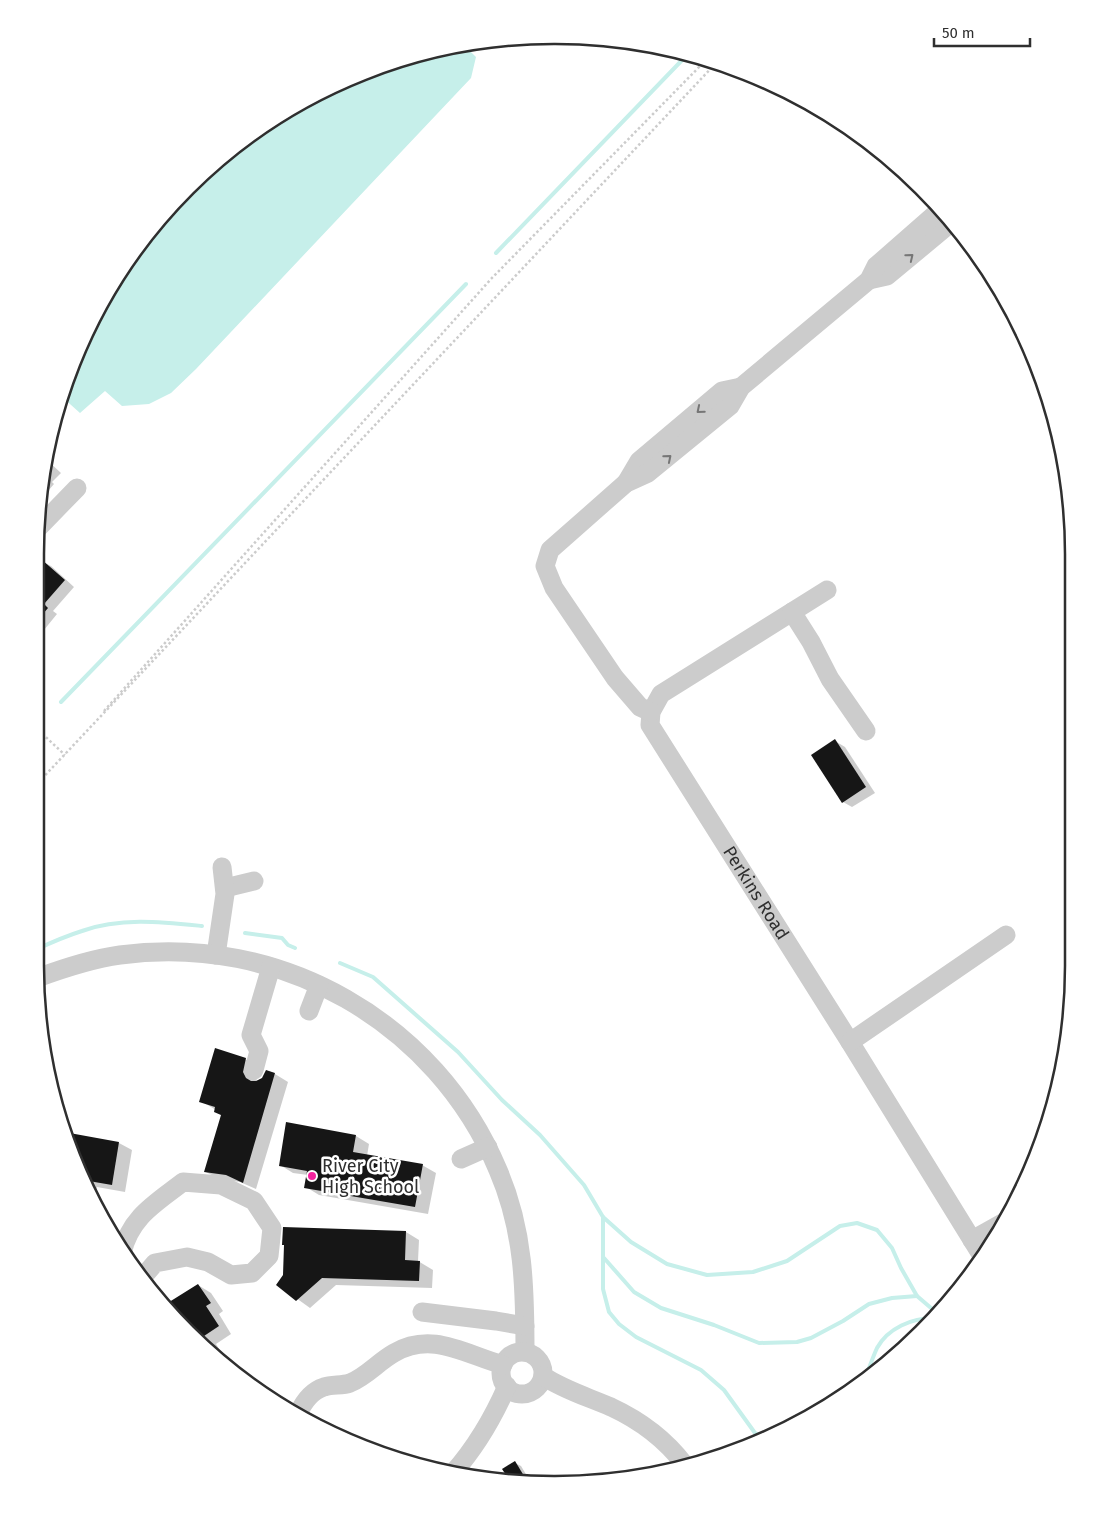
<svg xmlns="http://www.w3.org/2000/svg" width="1109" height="1520" viewBox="0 0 1109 1520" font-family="'Fira Sans',sans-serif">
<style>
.water{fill:#c6efea}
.shadow{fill:#0003}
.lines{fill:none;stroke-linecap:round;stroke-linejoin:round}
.stream{stroke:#c6efea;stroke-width:4}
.building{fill:#161616}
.path{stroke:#ccc;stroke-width:2.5;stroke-dasharray:2.5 2.5;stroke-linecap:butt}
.minor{stroke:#ccc;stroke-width:19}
.oneway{stroke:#767676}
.poi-dot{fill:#f5229e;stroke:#fff;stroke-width:2}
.labels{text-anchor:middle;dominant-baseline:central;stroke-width:5;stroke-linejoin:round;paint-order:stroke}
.street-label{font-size:18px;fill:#2f2f2f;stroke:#fff}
.poi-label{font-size:18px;fill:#2f2f2f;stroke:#fff;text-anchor:start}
.rim{fill:none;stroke:#2f2f2f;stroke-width:2.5}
</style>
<rect width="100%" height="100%" fill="#fff"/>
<polygon class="water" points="464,45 476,57 471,78 196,369 171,393 149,404 122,406 105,391 80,413 61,396 75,355 122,266 164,212 238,143 324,89 420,53"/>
<g class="shadow">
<polygon points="47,460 61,473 52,482 54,484 48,491 46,489 44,492"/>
<polygon points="41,561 51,566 74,587 53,611 57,614 35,641 35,568"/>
<polygon points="835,741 845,747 875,793 852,807 843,802"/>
<polygon points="245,1059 259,1067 256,1083 275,1074 288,1082 256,1189 240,1182 219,1179 206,1172 222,1116 216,1110 201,1101"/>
<polygon points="287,1124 356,1136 369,1144 367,1156 422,1165 436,1173 428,1214 319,1195 306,1187 308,1175 293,1173 280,1165"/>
<polygon points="64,1134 119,1143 132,1150 125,1192 97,1187 94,1201 75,1165"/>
<polygon points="406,1232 419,1240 418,1261 433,1270 432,1288 336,1285 310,1308 278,1285"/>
<polygon points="198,1285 211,1293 223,1311 219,1314 231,1334 216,1344 232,1370 212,1356 167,1305"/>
<polygon points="515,1463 521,1466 530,1481 511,1481"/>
</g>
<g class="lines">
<g class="stream">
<polyline points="496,253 687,55"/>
<polyline points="61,702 466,284"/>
<polyline points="245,933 282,938 288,945 295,948"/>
<path d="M35,950c15,-7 31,-14 47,-19 38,-14 81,-9 120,-5"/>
<polyline points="340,963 373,977 458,1052 502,1100 540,1135 584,1185 603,1217 631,1242 667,1264 707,1275 753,1272 787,1261 840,1226 857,1223 877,1230 892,1248 901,1268 917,1296 938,1314"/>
<polyline points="603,1217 603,1289 609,1312 619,1324 636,1337 701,1370 724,1390 755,1433 764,1439"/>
<polyline points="604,1258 634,1292 661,1308 714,1325 759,1343 797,1342 811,1338 843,1321 869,1304 892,1298 917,1296"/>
<path d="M864,1382c4,-11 8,-23 13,-34 11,-20 35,-30 57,-30"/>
</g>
</g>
<g class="building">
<polygon points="41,559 65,580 44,604 48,608 35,623 35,566"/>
<polygon points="835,739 866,787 842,803 811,755"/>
<polygon points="215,1048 246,1058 243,1072 246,1078 251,1081 256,1081 262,1078 266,1070 275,1073 243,1183 226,1175 204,1172 221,1115 214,1112 215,1107 199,1102"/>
<polygon points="286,1122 356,1135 353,1152 423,1164 415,1207 304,1188 307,1171 279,1166"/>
<polygon points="64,1132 119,1142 112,1185 83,1180 75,1165"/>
<polygon points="283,1227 406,1231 405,1260 420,1261 419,1281 322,1278 296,1301 276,1285 283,1275 284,1245 282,1245"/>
<polygon points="198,1284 211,1303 206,1306 219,1326 198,1340 166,1304"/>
<polygon points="515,1461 527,1481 510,1481 502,1469"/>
</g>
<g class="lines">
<g class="path">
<polyline points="104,711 491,279 707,59"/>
<polyline points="35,727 65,755"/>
<polyline points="35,786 717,62"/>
</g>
<g class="minor">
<polyline points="869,280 887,276 952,222"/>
<polyline points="626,483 639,461 722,391 741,387"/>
<polyline points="39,527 77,488"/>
<path id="s1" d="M827,590l-166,104 -10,18 -1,13 200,317 132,214"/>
<polyline points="792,612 811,642 830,679 866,731"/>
<polyline points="651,712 640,707 615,678 554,588 545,566 550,550 626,483 648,473 730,406 741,387 869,280 876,266 940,210"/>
<polyline points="225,888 254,881"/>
<polyline points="216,955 225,894 222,867"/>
<path d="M37,978c27,-10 54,-19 83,-23 160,-22 316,67 378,215 26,60 27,118 27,182"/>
<polyline points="309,1011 319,985"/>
<polyline points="850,1042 1006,935"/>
<polyline points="254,1070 259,1051 251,1035 271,967"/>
<polyline points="461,1159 488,1147"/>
<polyline points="972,1240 1006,1221"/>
<path d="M122,1253c8,-36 34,-50 61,-71l38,3 33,16 18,27 -3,28 -17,17 -21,2 -23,-13 -21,-5 -32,6 -12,14"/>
<polyline points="422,1312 496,1321 525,1326"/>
<circle cx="522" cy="1373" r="21"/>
<path d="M543,1376c21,14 45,21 68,31 28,13 54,32 73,57"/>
<path d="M298,1414c5,-11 13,-23 26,-27 8,-3 18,-1 26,-4 17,-7 28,-21 44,-30 38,-22 70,1 109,12"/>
<path d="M453,1473c23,-26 40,-55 54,-87"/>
</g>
</g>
<defs><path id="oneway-chevron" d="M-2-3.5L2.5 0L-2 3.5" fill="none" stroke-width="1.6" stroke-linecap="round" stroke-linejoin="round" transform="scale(1.25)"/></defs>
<g class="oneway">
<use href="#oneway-chevron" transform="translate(910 257) rotate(-39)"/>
<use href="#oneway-chevron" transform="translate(700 410) rotate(140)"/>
<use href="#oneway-chevron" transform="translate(668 458) rotate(-40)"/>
</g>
<circle class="poi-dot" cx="312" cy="1176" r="5"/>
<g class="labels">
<g class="street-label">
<text stroke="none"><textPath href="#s1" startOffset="428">Perkins Road</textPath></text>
</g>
<g class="poi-label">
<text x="322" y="1166">River City<tspan x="322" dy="21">High School</tspan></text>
</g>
</g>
<path d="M0 0H1109V1520H0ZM554 44H555A510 510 0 0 1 1065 554V966A510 510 0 0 1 555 1476H554A510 510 0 0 1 44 966V554A510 510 0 0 1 554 44Z" fill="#fff" fill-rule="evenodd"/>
<path class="rim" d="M554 44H555A510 510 0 0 1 1065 554V966A510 510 0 0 1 555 1476H554A510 510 0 0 1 44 966V554A510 510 0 0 1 554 44Z"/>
<path d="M934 38v8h96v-8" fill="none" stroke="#2f2f2f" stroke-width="2.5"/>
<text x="942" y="38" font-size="15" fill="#2f2f2f" stroke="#ffffff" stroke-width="4" paint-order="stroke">50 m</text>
</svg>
